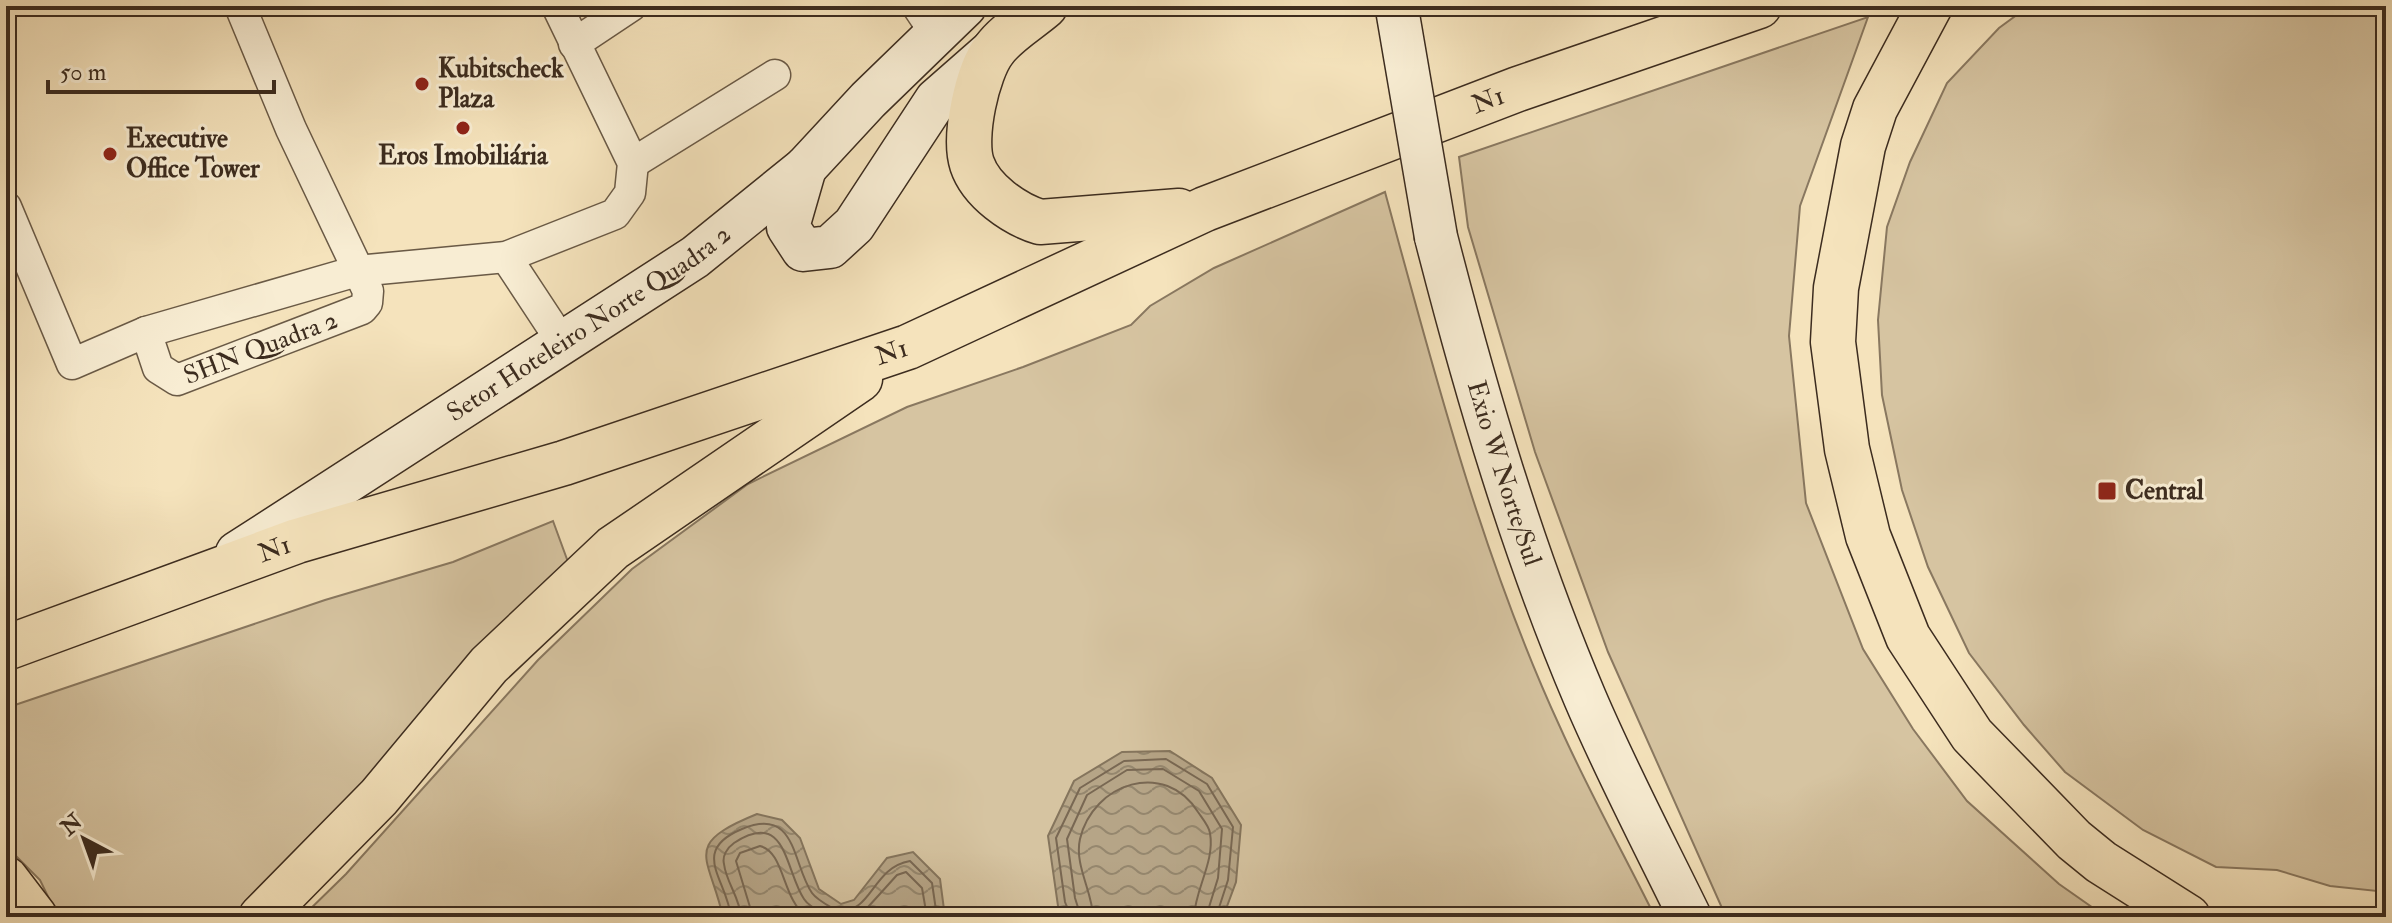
<svg xmlns="http://www.w3.org/2000/svg" width="2392" height="923" viewBox="0 0 2392 923" font-family="'IM FELL Double Pica',serif">
<style>
.green{fill:#d6c4a1;stroke:#897860;stroke-width:2}
.water{fill:url(#water-waves);stroke:#85755d;stroke-width:2}
.lines{fill:none;stroke-linecap:round;stroke-linejoin:round}
.shore{stroke:#796853;stroke-width:2}
.minor-casing{stroke:#6a5a46;stroke-width:33}
.tertiary-casing{stroke:#6a5a46;stroke-width:41}
.secondary-casing{stroke:#3c2c1f;stroke-width:45}
.trunk-casing{stroke:#3c2c1f;stroke-width:47}
.minor{stroke:#f8edd3;stroke-width:30}
.tertiary{stroke:#f8edd3;stroke-width:38}
.secondary{stroke:#f8edd3;stroke-width:42}
.trunk{stroke:#f5e3bc;stroke-width:44}
.secondary-bridge-casing{stroke:#3c2c1f;stroke-width:45;stroke-linecap:butt}
.secondary-bridge{stroke:#f8edd3;stroke-width:42}
.poi-dot{fill:#8f2418;stroke:#f8edd3;stroke-width:3}
.labels{text-anchor:middle;dominant-baseline:central;stroke-width:6;stroke-linejoin:round;paint-order:stroke}
.poi-label{font-size:26px;font-weight:bold;fill:#3c2c1f;stroke:#f8edd3;text-anchor:start}
.street-label{font-size:26px;fill:#3c2c1f;stroke:#f8edd3}
</style>
<defs>
<pattern id="water-waves" width="16" height="10" patternUnits="userSpaceOnUse" patternTransform="scale(2)"><rect width="16" height="10" fill="#b6a587"/><path d="M0 5q4-4 8 0t8 0" fill="none" stroke="#95876e"/></pattern>
</defs>
<rect width="100%" height="100%" fill="#f5e3bc"/>
<filter id="stains"><feTurbulence type="fractalNoise" baseFrequency=".0025" numOctaves="4"/><feColorMatrix values="0 0 0 0 .2 0 0 0 0 .09 0 0 0 0 .02 0 0 0 .5 -.17"/></filter>
<radialGradient id="worn" r=".72"><stop offset=".6" stop-color="#630" stop-opacity="0"/><stop offset="1" stop-color="#630" stop-opacity=".3"/></radialGradient>
<g class="green">
<polygon points="2029,6 2386,6 2386,892 2330,886 2277,870 2216,867 2143,830 2065,772 2024,725 1969,653 1928,567 1902,490 1882,395 1878,320 1887,227 1910,162 1947,83 1999,28"/>
<polygon points="1868,17 1800,206 1789,336 1806,503 1863,649 1913,729 1967,801 2059,884 2106,917 1726,917 1608,652 1535,452 1468,227 1459,157"/>
<path d="M1385,192c49,180 97,366 175,535 29,65 64,127 95,190h-1353l44,-43 192,-214 94,-91 116,-85 159,-77 116,-40 108,-42 19,-19 64,-38z"/>
<polygon points="553,521 568,562 292,861 234,917 58,917 40,880 6,846 6,708 325,600 453,562"/>
</g>
<g class="water">
<polygon points="1170,751 1212,778 1241,825 1236,882 1223,917 1065,917 1058,906 1048,836 1074,781 1122,752"/>
<path d="M757,814l25,6 18,18 19,51 22,15 13,-4 33,-42 26,-6 27,27 5,38h-222c-14,-62 -42,-72 34,-103z"/>
</g>
<g class="lines">
<g class="shore">
<path d="M731,917c-4,-38 -42,-66 11,-88 55,-23 50,35 70,64 5,7 17,13 25,18 36,3 34,-43 73,-50l22,22 5,34"/>
<path d="M741,917c-1,-19 -15,-35 -17,-53 -2,-8 3,-16 10,-21 53,-35 51,28 70,56 5,8 17,13 25,18"/>
<path d="M753,917l-17,-56 4,-8 20,-7c25,6 22,54 47,71"/>
<polyline points="859,917 897,875 906,872 922,888 927,917"/>
<polyline points="1071,917 1065,902 1056,838 1080,788 1124,761 1166,759 1207,784 1233,827 1228,880 1216,917"/>
<polyline points="1081,917 1075,898 1067,839 1087,795 1127,770 1163,769 1199,791 1222,829 1218,878 1206,917"/>
<path d="M1093,917c0,-24 -19,-52 -13,-78 13,-56 85,-80 118,-27 4,6 11,14 12,21 5,29 -15,56 -16,84"/>
</g>
<g class="minor-casing">
<g id="minor">
<polyline points="574,44 631,6"/>
<polyline points="633,163 775,75"/>
<polyline points="6,207 72,364 146,332 357,271 506,257 615,214 630,193 633,163 557,6"/>
<polyline points="506,257 562,342"/>
<path id="s1" d="M146,332l12,36 19,12 185,-71 5,-6 1,-12 -77,-162 -51,-123"/>
</g>
</g>
<g class="tertiary-casing">
<polyline id="tertiary" points="922,6 938,30"/>
</g>
<g class="secondary-casing">
<g id="secondary">
<polyline points="805,168 788,227 803,250 830,247 854,225 936,100 993,50"/>
<path id="s2" d="M1436,237c40,156 86,313 149,461 32,75 70,147 105,219"/>
<path id="s3" d="M237,553l458,-296 110,-89 63,-68 97,-94"/>
</g>
</g>
<g class="trunk-casing">
<g id="trunk">
<path d="M1045,6c-16,14 -39,27 -51,44 -17,22 -31,87 -22,114 9,27 42,50 68,58l139,-11"/>
<polyline points="1930,6 1875,109 1863,146 1836,288 1833,342 1847,449 1868,536 1908,637 1972,735 2074,840 2101,862 2188,917"/>
<path id="s4" d="M6,648l291,-107 267,-78 344,-116 297,-138 313,-120 241,-83"/>
<polyline points="6,879 35,917"/>
<polyline points="261,917 379,797 489,665 613,548 860,379"/>
</g>
</g>
<use href="#minor" class="minor"/>
<use href="#tertiary" class="tertiary"/>
<use href="#secondary" class="secondary"/>
<use href="#trunk" class="trunk"/>
<g class="secondary-bridge-casing">
<polyline id="secondary-bridge" points="1397,9 1436,237"/>
</g>
<use href="#secondary-bridge" class="secondary-bridge"/>
</g>
<g class="poi-dot">
<circle cx="422" cy="84" r="8"/>
<circle cx="463" cy="128" r="8"/>
<circle cx="110" cy="154" r="8"/>
<rect x="2097" y="481" width="20" height="20" rx="4"/>
</g>
<g class="labels">
<g class="poi-label">
<text x="438" y="69">Kubitscheck<tspan x="438" dy="30">Plaza</tspan></text>
<text x="126" y="139">Executive<tspan x="126" dy="30">Office Tower</tspan></text>
<text x="463" y="156" text-anchor="middle">Eros Imobiliária</text>
<text x="2125" y="491">Central</text>
</g>
<g class="street-label">
<text stroke="none"><textPath href="#s4" startOffset="1582">N1</textPath></text>
<text stroke="none"><textPath href="#s3" startOffset="420">Setor Hoteleiro Norte Quadra 2</textPath></text>
<text stroke="none"><textPath href="#s1" startOffset="150">SHN Quadra 2</textPath></text>
<text stroke="none"><textPath href="#s4" startOffset="934">N1</textPath></text>
<text stroke="none"><textPath href="#s2" startOffset="246">Exio W Norte/Sul</textPath></text>
<text stroke="none"><textPath href="#s4" startOffset="286">N1</textPath></text>
</g>
</g>
<rect width="2392" height="923" fill="none" stroke="#f5e3bc" stroke-width="32"/>
<rect x="8" y="8" width="2376" height="907" fill="none" stroke="#3c2c1f" stroke-width="4"/>
<rect x="16" y="16" width="2360" height="891" fill="none" stroke="#3c2c1f" stroke-width="2"/>
<g transform="translate(84 839) rotate(319)" stroke="#f8edd3" stroke-width="6" paint-order="stroke">
<path d="M0-6L14 30L0 20L-14 30Z" fill="#3c2c1f"/>
<text y="-12" font-size="22" font-weight="bold" text-anchor="middle" fill="#3c2c1f">N</text>
</g>
<path d="M48 80v12h226v-12" fill="none" stroke="#3c2c1f" stroke-width="4"/>
<text x="60" y="80" font-size="24" fill="#3c2c1f" stroke="#f8edd3" stroke-width="6" paint-order="stroke">50 m</text>
<rect width="100%" height="100%" filter="url(#stains)"/>
<rect width="100%" height="100%" fill="url(#worn)"/>
</svg>
